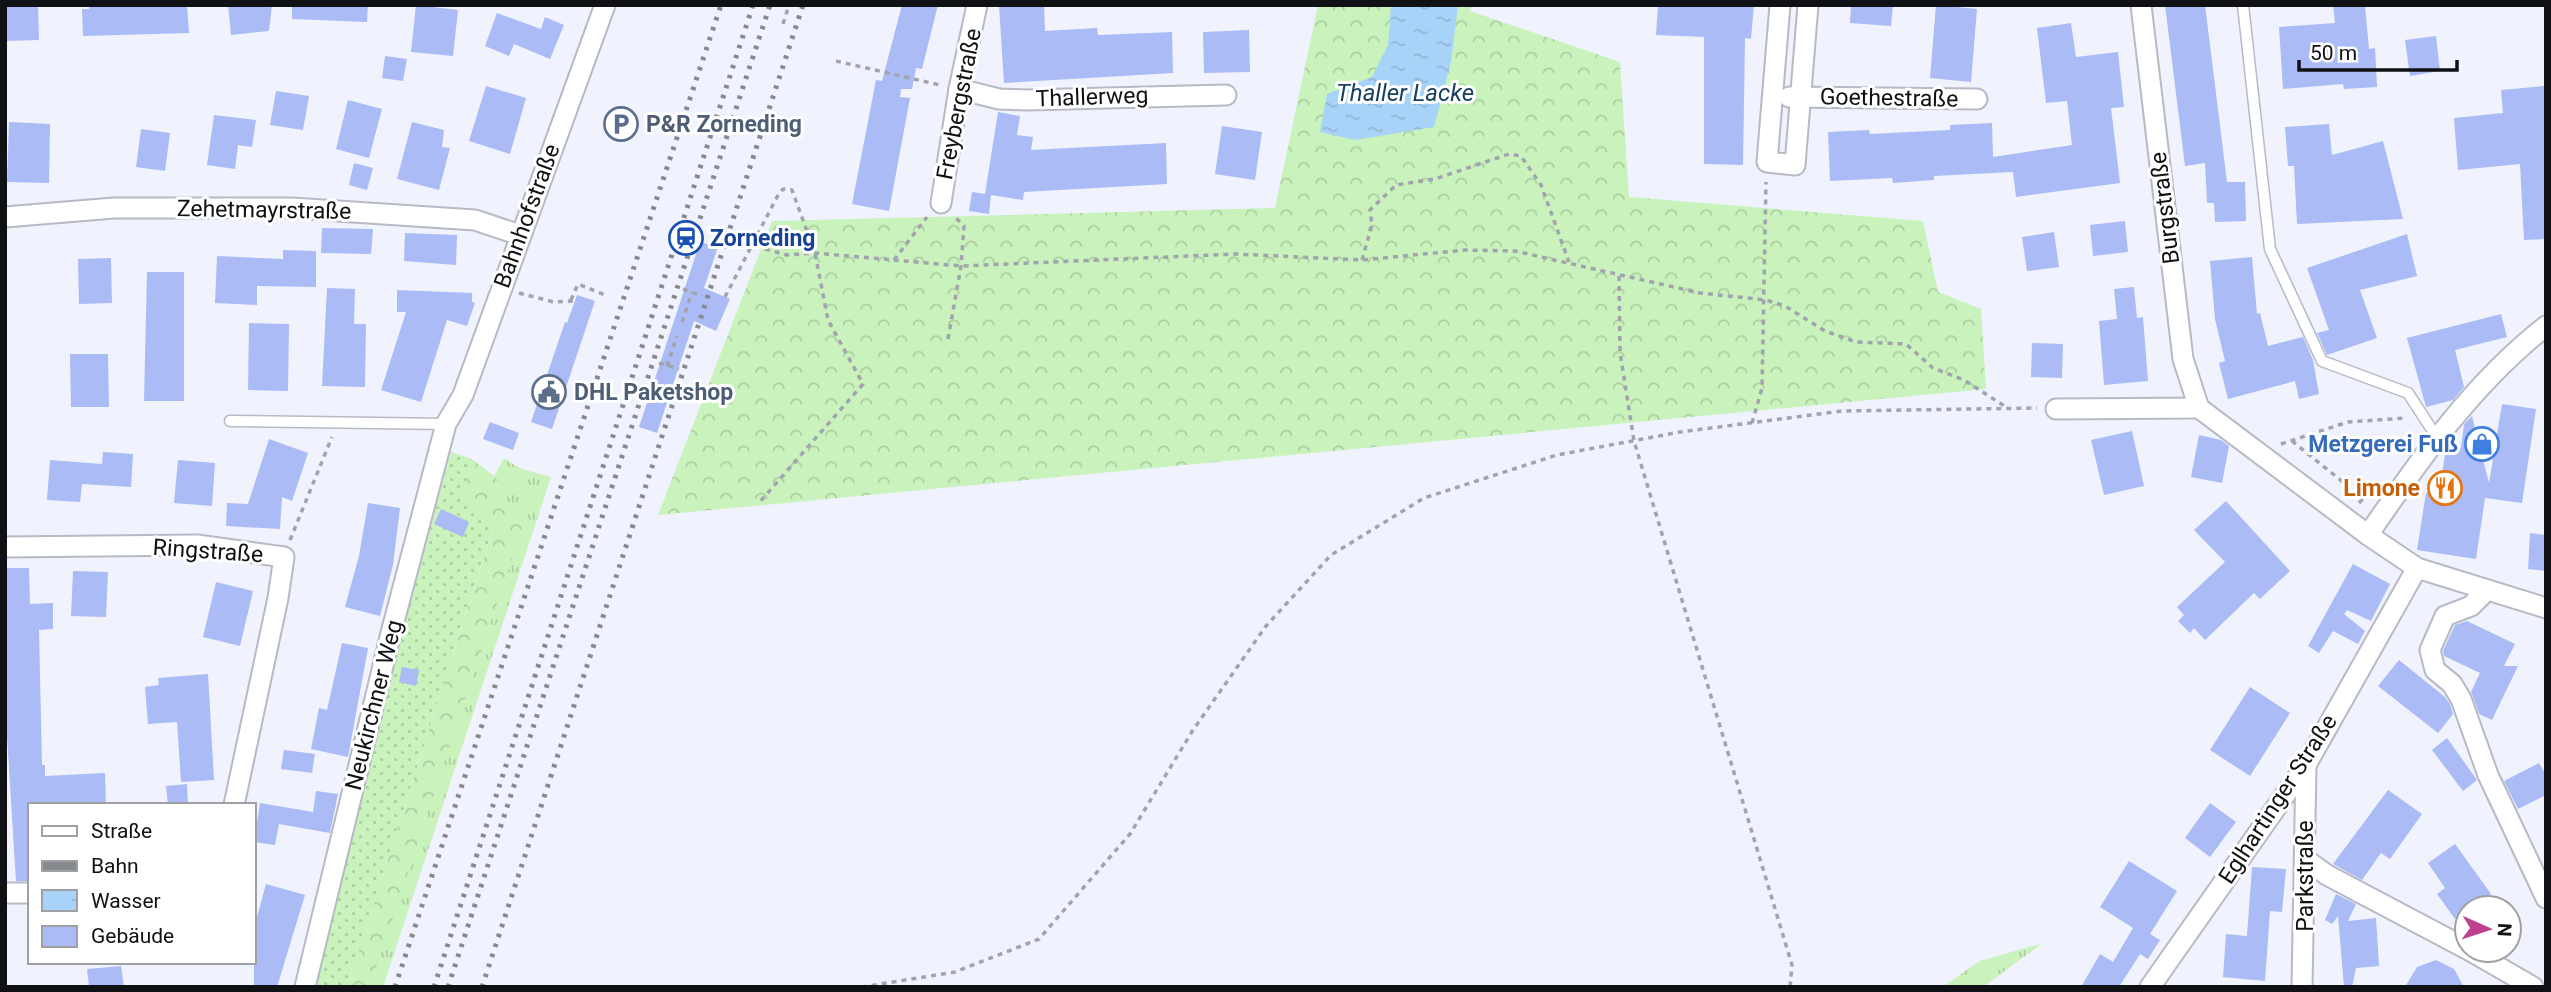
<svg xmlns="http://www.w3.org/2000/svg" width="2551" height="992" viewBox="0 0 2551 992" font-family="Roboto,sans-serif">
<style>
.grass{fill:url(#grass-tufts)}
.forest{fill:url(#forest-crowns)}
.garden{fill:url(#garden-dots)}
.water{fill:url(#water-ripples)}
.building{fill:#aabbf6}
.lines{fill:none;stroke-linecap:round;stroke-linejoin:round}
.service-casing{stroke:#b6bac4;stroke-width:13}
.minor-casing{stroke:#b6bac4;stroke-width:23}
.path{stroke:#a2a4ad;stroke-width:3.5;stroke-dasharray:5 5;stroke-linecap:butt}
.service{stroke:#fff;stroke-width:10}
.minor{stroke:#fff;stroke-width:19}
.rail{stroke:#878991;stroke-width:5;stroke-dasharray:3.5 7;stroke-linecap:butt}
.labels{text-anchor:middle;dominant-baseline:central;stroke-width:6;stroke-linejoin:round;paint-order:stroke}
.street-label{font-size:23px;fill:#101115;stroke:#fff}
.service-label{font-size:23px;font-weight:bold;fill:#4e5e75;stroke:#fff;text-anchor:start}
.transit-label{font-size:23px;font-weight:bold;fill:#164399;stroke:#fff;text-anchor:start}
.shop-label{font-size:23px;font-weight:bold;fill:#366cbe;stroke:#fff;text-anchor:end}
.food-label{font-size:23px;font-weight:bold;fill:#c56008;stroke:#fff;text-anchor:end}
.water-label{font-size:24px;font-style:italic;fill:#17405f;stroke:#fff}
</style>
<defs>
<pattern id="grass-tufts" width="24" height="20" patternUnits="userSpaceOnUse" patternTransform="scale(1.75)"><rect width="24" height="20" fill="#c9f2bc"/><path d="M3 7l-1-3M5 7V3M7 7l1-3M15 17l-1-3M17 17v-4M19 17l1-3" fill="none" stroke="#accea1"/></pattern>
<pattern id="forest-crowns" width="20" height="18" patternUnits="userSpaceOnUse" patternTransform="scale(1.75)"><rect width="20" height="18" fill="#c9f2bc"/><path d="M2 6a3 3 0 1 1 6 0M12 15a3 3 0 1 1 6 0" fill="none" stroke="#accea1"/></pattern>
<pattern id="garden-dots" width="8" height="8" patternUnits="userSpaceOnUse" patternTransform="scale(1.75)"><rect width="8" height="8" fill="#c9f2bc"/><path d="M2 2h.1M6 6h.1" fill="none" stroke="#accea1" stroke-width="1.8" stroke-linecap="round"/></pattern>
<pattern id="water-ripples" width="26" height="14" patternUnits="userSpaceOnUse" patternTransform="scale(1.75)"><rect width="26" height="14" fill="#a8d3f8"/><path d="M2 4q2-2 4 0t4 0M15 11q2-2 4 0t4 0" fill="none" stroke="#90b4d4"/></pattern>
</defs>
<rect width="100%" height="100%" fill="#f0f3fe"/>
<g class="grass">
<polygon points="504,458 519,468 551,477 383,987 368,987 522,528 494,476"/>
<polygon points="2043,943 1983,987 1942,987 1980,961"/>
</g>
<g class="forest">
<polygon points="1318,5 1471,5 1470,11 1620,62 1629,197 1923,221 1938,292 1981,309 1986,389 658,515 772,221 1275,208"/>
<polygon points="472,459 494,476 522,528 378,963 368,987 347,987 493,529 462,500"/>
</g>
<polygon class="garden" points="451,452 472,459 462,500 493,528 347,987 314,987 400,635"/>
<polygon class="water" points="1391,5 1458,5 1451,62 1434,127 1355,140 1320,132 1327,94 1372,77 1388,45"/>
<g class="building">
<polygon points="5,5 38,5 39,40 5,41"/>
<polygon points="89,5 187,5 189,33 83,36 82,9 89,9"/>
<polygon points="228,5 272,5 269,31 231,35"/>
<polygon points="292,5 368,5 367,22 292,19"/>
<polygon points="416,5 458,10 453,56 411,52"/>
<polygon points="902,5 938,5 922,69 916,68 912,89 901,89 900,97 910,98 889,211 852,204 876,80 882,81"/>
<polygon points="999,5 1044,5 1045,31 1097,28 1098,35 1172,32 1173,73 1004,83"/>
<polygon points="1658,5 1754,5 1751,39 1745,38 1743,165 1704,164 1704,37 1656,35"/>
<polygon points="1851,5 1893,5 1891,26 1850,23"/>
<polygon points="1936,5 1977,9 1971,82 1930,78"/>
<polygon points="2165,5 2205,5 2227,182 2245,182 2246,221 2215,222 2214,203 2207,203 2205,163 2185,166"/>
<polygon points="2333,5 2365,5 2369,49 2375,48 2377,87 2344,89 2343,84 2283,89 2279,27 2335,23"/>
<polygon points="497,13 541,29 545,17 564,25 550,59 514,44 509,56 485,46"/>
<polygon points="2071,23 2076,57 2118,52 2124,107 2111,108 2120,183 2016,197 2013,172 1934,176 1934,180 1893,183 1892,178 1830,181 1828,132 1869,130 1870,134 1950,130 1950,125 1992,123 1993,157 2072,145 2067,101 2046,103 2037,28"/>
<polygon points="1249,30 1250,72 1204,73 1203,32"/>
<polygon points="2436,36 2440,71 2410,76 2405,40"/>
<polygon points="385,56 407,59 403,81 382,78"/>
<polygon points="486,86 526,98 510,154 469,141"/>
<polygon points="2544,86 2546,239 2524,240 2520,164 2458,170 2454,118 2503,113 2501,90"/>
<polygon points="276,91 309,96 303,130 270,125"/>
<polygon points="348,100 382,109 369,158 336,149"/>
<polygon points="998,112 1020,116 1017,135 1033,137 1031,150 1166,143 1167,184 1024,192 1023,200 991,195 989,214 969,211 972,192 985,194"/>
<polygon points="214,115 256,120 252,147 238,145 235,169 207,165"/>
<polygon points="9,122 50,124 49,183 7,182"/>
<polygon points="412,122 444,130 442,147 450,148 439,190 397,179"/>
<polygon points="2329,124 2332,155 2383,141 2403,219 2297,224 2294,166 2288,166 2285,127"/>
<polygon points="1222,126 1262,132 1255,180 1215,174"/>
<polygon points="141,129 170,133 165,171 136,167"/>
<polygon points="354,163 373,168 367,190 349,185"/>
<polygon points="2125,221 2128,252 2093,256 2090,225"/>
<polygon points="322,228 373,229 371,254 321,253"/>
<polygon points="2054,232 2059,267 2027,271 2022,237"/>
<polygon points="405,233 457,235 456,265 404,261"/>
<polygon points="2407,234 2417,276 2360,290 2377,338 2327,355 2317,333 2329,330 2307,268"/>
<polygon points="700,242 718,247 704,288 730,299 716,331 694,321 657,433 639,427"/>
<polygon points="283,250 316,251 316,287 257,286 257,305 215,303 217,256 283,259"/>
<polygon points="2252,257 2257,314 2260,313 2268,346 2303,337 2313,360 2319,394 2299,399 2295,381 2228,399 2219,363 2225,361 2215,319 2210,261"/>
<polygon points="111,258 112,303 79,304 78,259"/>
<polygon points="147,272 184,272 184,401 144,401"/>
<polygon points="2134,287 2137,318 2143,317 2148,381 2104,385 2099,321 2117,319 2114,289"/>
<polygon points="327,288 355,289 354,324 366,324 365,387 322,386"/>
<polygon points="397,290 472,293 472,302 475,303 467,326 447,320 421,402 381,390 406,312 397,312"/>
<polygon points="577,295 595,301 552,429 531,422 565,322 567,323"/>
<polygon points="2501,314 2507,337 2455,350 2464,387 2453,400 2426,407 2407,338"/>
<polygon points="249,323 289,324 288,391 248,390"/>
<polygon points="2032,343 2063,344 2062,378 2031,377"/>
<polygon points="70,354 108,354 109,407 71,407"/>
<polygon points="2502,404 2536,409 2522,503 2485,498 2476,559 2417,550 2426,493 2439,495 2446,448 2461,448 2464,424 2472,416 2489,483"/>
<polygon points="490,422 519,433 513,450 483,439"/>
<polygon points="2132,431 2144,486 2104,495 2091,440"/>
<polygon points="2199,435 2221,440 2229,446 2222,483 2191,477"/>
<polygon points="269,439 308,453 292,501 282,497 280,529 226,526 227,503 248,504"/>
<polygon points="103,452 133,454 131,487 82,484 80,502 47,500 50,460 102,464"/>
<polygon points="178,460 215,463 212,506 174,503"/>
<polygon points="2226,501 2290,571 2260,599 2254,593 2205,640 2194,628 2190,633 2178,621 2184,615 2177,607 2225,562 2194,530"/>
<polygon points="368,503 400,508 393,565 380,616 345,607 359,556"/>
<polygon points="441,509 469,522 463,537 434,524"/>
<polygon points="2530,533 2546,535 2546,571 2528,569"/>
<polygon points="2353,564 2390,584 2371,621 2347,610 2344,614 2365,631 2358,644 2333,631 2319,653 2308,646"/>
<polygon points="5,568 29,568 30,604 53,603 53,629 39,630 42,765 45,765 45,776 105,773 106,805 30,805 30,881 16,881 7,736"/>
<polygon points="73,571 108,572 106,617 71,616"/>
<polygon points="216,582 253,591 240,646 203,637"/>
<polygon points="2467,621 2515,644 2504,666 2518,666 2492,720 2479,714 2471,692 2480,673 2444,656 2443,651 2455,625"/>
<polygon points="342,643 368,648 348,757 311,749 319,708 327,710"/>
<polygon points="2399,660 2445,697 2450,704 2453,714 2438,733 2378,686"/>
<polygon points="402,667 419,670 416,686 399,682"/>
<polygon points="208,674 214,780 181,782 177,722 148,724 145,687 159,685 158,678"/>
<polygon points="2250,687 2290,713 2250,776 2210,750"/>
<polygon points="2447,738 2477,780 2463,791 2432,750"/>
<polygon points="284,750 315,754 312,773 281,769"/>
<polygon points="2539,763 2546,775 2546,795 2518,809 2504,781"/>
<polygon points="187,784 188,805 168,805 166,786"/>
<polygon points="2388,790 2422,814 2390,859 2381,853 2362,880 2333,864"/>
<polygon points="316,791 338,794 330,833 279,824 275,845 254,842 260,803 313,812"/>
<polygon points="2210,803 2236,822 2210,857 2185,838"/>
<polygon points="2455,844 2491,894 2455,919 2437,894 2445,888 2428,863"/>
<polygon points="2129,861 2177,891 2150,934 2160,940 2148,959 2140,954 2119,987 2081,987 2100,954 2113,962 2133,928 2100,907"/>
<polygon points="2252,867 2286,869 2282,912 2270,911 2265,981 2223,977 2226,934 2247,936"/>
<polygon points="266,884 305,895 277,987 254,987 254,928"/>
<polygon points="2336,894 2356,904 2348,921 2376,918 2379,966 2356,968 2352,987 2344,987 2338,916 2332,924 2325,920"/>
<polygon points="2436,960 2454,969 2464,987 2405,987 2417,967"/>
<polygon points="121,966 124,987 89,987 87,969"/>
</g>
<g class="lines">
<g class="service-casing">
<g id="service">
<polyline points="2243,5 2270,249 2322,361 2408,393 2436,436"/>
<polyline points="230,421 446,424"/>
</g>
</g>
<g class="minor-casing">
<g id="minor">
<polyline points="1780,5 1767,162 1795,165 1808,5"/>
<polyline points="2141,5 2183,359 2199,408 2368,535 2417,568 2546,608"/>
<polyline points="959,89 999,99 1027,100 1226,95"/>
<polyline points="1789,97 1977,99"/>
<polyline points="941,203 959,89 977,5"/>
<polyline points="5,217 114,208 292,208 475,220 520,235"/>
<polyline points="2056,409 2199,408"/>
<path d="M2368,535c52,-76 105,-152 178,-209"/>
<polyline points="5,547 197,545 284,557 278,598 234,805"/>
<polyline points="2485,592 2471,606 2445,616 2430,650 2435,670 2452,684 2461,699 2488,775 2546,898"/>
<polyline points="2305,859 2327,875 2467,949"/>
<polyline points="5,893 30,893"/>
<polyline points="2469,950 2533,987"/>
<polyline points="305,987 391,633 446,424 463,395 605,5"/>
<polyline points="2150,987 2306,765 2417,568"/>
<polyline points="2302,987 2306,765"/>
</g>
</g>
<g class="path">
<polyline points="783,24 789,5"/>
<polyline points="836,61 940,85"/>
<polyline points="765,249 787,255 815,253 961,266 1235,254 1362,260 1465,250 1515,251 1700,293 1766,300 1785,306 1825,331 1856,342 1906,344 1933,368 1964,380 2006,407"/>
<polyline points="894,260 927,217"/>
<polyline points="1362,260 1372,225 1370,210 1396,185 1435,179 1509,154 1521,156 1541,185 1569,262"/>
<polyline points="1619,276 1620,352 1634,441 1792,965 1790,987"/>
<polyline points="683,289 702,296"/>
<polyline points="519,293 554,302 575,301"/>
<polyline points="725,297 777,197 783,189 792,190 815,253 828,320 863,384 758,504"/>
<polyline points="571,300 578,284 605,295 606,293"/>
<polyline points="682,322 692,292"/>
<polyline points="948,339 961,266 964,226 954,216"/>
<polyline points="659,363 679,369"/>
<polyline points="667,366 677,336"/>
<polyline points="1752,423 1762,388 1766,182"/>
<polyline points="2292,441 2364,499"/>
<polyline points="2281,444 2348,422 2406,418"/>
<polyline points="2359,503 2375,486"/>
<polyline points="290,540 332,437"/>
<polyline points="862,987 955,972 1039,939 1130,834 1193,730 1266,626 1331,555 1424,498 1557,455 1680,432 1842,411 2037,408"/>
</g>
<use href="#service" class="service"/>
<use href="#minor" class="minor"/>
<g class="rail">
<polyline points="395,987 721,5"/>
<polyline points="434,987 753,5"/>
<polyline points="448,987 770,5"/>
<polyline points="482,987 803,5"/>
</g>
</g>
<defs>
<g id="parking-ring" transform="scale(1.75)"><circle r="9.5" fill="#fff" stroke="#5c6f8a" stroke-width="1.5"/><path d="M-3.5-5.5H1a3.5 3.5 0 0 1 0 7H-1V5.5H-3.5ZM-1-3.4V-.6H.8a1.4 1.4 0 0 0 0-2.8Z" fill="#5c6f8a"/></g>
<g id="station-ring" transform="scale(1.75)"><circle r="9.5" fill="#fff" stroke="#1a4fb4" stroke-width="1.5"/><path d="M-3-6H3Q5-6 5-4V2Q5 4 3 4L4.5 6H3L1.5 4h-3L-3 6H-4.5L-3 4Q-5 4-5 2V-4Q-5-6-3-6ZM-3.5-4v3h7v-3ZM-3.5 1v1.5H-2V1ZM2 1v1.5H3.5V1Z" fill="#1a4fb4"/></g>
<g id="civic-ring" transform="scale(1.75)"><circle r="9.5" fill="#fff" stroke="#5c6f8a" stroke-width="1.5"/><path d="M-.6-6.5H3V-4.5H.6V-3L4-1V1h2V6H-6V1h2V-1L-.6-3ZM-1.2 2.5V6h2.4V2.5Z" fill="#5c6f8a"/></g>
<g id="shop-ring" transform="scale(1.75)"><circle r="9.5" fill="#fff" stroke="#3f7fe0" stroke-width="1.5"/><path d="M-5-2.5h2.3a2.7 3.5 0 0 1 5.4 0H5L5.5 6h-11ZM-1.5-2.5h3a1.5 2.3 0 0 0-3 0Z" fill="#3f7fe0"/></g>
<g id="restaurant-ring" transform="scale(1.75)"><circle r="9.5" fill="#fff" stroke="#e8710a" stroke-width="1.5"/><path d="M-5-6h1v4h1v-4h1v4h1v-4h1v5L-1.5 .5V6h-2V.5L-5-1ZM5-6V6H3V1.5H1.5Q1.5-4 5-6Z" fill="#e8710a"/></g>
</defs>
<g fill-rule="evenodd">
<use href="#parking-ring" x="621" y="124"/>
<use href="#station-ring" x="686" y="238"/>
<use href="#civic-ring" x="549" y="392"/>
<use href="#shop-ring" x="2482" y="444"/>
<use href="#restaurant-ring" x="2445" y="488"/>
</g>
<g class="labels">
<g class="street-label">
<text transform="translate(1092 97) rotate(-2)">Thallerweg</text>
<text transform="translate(1889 98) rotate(1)">Goethestraße</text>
<text transform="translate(959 104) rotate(-79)">Freybergstraße</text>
<text transform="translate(2165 208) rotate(-97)">Burgstraße</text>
<text transform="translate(264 210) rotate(1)">Zehetmayrstraße</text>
<text transform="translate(527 216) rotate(-70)">Bahnhofstraße</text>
<text transform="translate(208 551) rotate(4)">Ringstraße</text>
<text transform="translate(374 705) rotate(-76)">Neukirchner Weg</text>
<text transform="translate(2278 799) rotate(-57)">Eglhartinger Straße</text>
<text transform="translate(2305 876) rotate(-90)">Parkstraße</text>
</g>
<g class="service-label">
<text x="646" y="124">P&amp;R Zorneding</text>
<text x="574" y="392">DHL Paketshop</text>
</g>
<g class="transit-label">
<text x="710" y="238">Zorneding</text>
</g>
<g class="shop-label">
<text x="2458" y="444">Metzgerei Fuß</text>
</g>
<g class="food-label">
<text x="2420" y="488">Limone</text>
</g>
<g class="water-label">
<text x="1405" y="93">Thaller Lacke</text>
</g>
</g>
<rect width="2551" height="992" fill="none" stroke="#101115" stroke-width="14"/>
<rect x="28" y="803" width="228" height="161" fill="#ffffff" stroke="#9fa0a1" stroke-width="2"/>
<rect x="42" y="826" width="35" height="10" fill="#ffffff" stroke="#9fa0a1" stroke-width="2"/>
<text x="91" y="838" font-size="21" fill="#101115">Straße</text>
<rect x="42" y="861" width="35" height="10" fill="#878991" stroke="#9fa0a1" stroke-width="2"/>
<text x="91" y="873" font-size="21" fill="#101115">Bahn</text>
<rect x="42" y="890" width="35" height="21" fill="url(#water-ripples)" stroke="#9fa0a1" stroke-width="2"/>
<text x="91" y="908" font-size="21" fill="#101115">Wasser</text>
<rect x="42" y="926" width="35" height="21" fill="#aabbf6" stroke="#9fa0a1" stroke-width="2"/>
<text x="91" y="943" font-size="21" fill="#101115">Gebäude</text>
<g transform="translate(2488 929) rotate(93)"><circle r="33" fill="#ffffff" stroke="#9fa0a1" stroke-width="2"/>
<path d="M0-5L12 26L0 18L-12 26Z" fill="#be4190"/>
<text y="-10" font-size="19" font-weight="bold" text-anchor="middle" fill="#101115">N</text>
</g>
<path d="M2299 60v10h158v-10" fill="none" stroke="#101115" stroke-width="3.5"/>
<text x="2310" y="60" font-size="21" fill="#101115" stroke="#ffffff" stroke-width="5" paint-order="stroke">50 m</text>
</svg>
